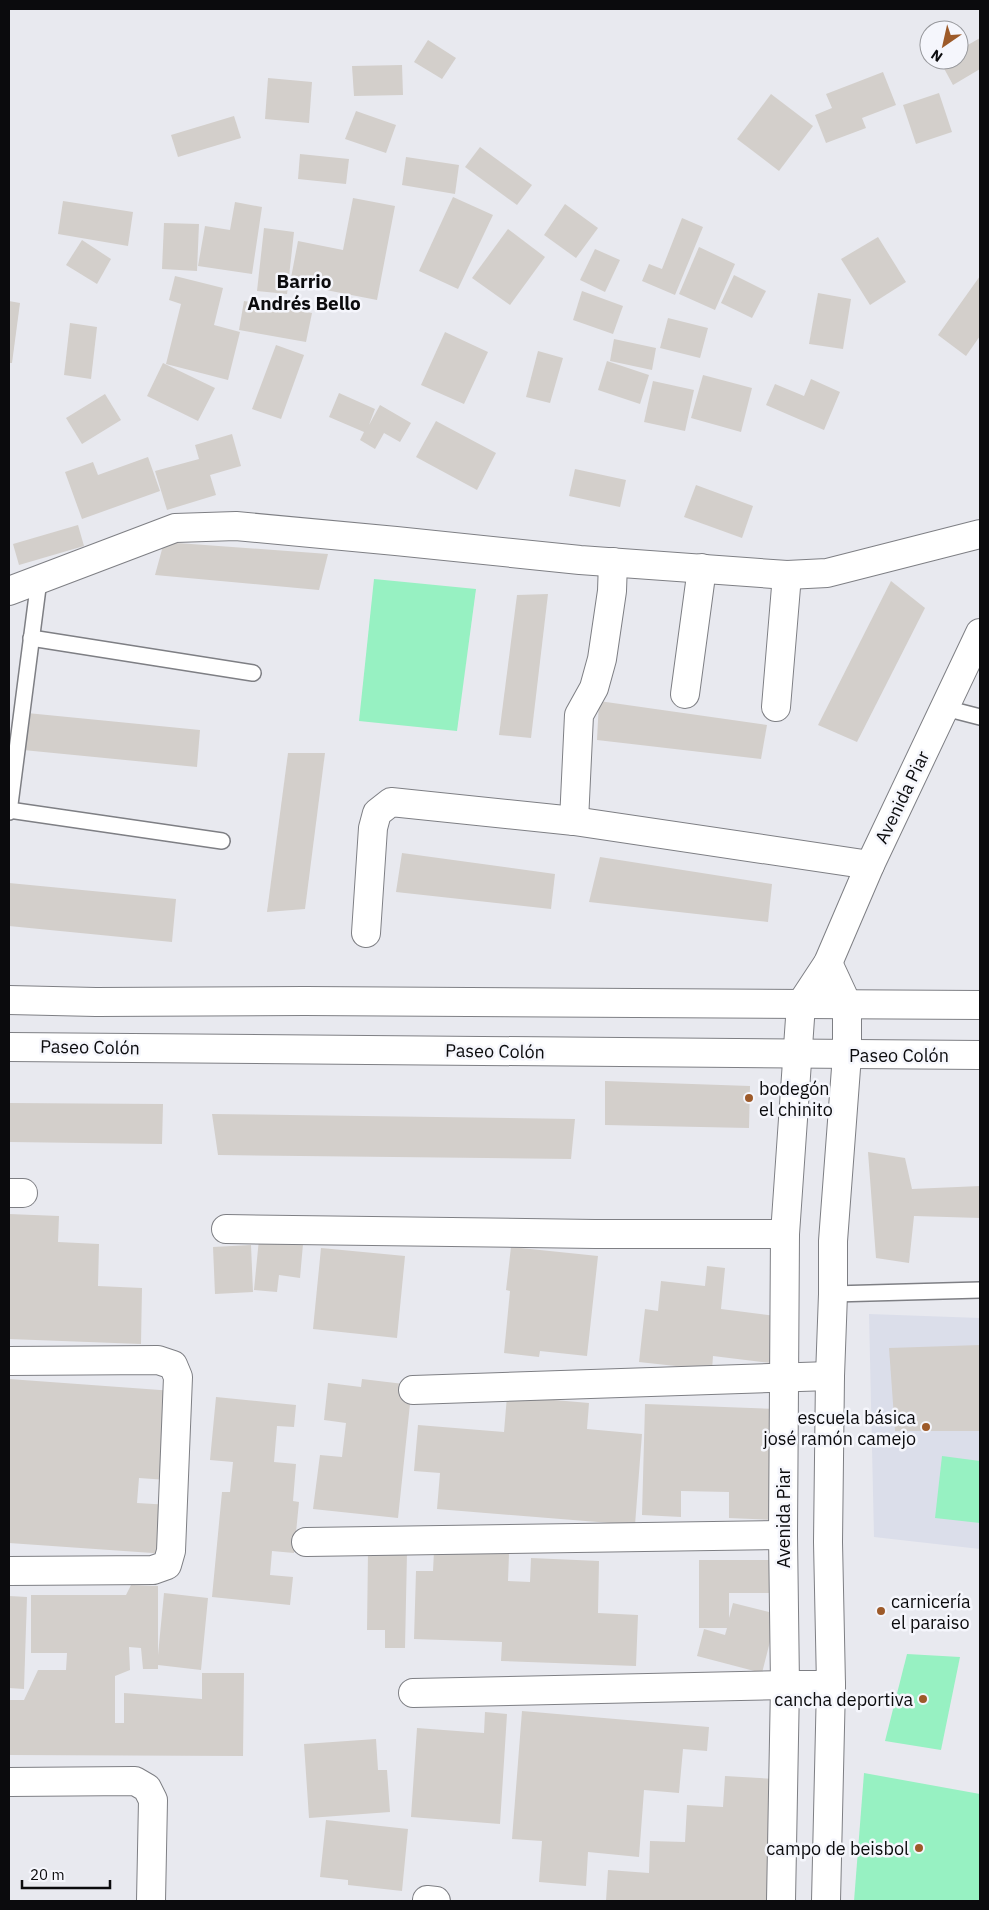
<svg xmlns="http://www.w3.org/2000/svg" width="989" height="1910" viewBox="0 0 989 1910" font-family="'IBM Plex Sans',sans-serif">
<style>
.built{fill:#dbdeea}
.green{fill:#97f1c2}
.building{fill:#d3cfcb}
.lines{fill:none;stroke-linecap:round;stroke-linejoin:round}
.service-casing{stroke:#7e7f84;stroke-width:18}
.minor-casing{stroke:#7e7f84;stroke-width:30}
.secondary-casing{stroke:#7e7f84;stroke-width:30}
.service{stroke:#fff;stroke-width:15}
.minor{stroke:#fff;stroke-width:28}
.secondary{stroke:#fff;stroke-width:28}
.poi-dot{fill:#9d5a29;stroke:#f5f6fc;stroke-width:2}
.labels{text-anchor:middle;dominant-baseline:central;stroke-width:5;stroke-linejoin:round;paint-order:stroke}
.street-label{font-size:18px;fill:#0b0b0d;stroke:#f5f6fc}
.poi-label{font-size:18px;fill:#0b0b0d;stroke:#f5f6fc;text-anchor:end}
.neighbourhood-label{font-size:19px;font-weight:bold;fill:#0b0b0d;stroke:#f5f6fc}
</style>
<rect width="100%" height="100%" fill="#e8e9ef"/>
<polygon class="built" points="869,1314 980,1318 980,1549 874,1537"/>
<g class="green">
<polygon points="374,579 476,589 457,731 359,721"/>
<polygon points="942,1456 980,1461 980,1523 935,1518"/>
<polygon points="907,1654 960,1657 941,1750 885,1741"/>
<polygon points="864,1773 980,1794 980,1901 854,1901"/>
</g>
<g class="building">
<polygon points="980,38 980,69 953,85 940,61 959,60 959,50"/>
<polygon points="428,40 456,58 442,79 414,62"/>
<polygon points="402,65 403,95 354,96 352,66"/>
<polygon points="883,72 896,105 862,118 866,128 826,143 815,115 832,108 826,94"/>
<polygon points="268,78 312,82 309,123 265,119"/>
<polygon points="939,93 952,132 916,144 903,105"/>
<polygon points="771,94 813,126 779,171 737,139"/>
<polygon points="356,111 396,125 386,153 345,139"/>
<polygon points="234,116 241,138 178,157 171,135"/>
<polygon points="480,147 532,185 517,205 465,167"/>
<polygon points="300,154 349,159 346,184 298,179"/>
<polygon points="406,157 459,165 455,194 402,185"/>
<polygon points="453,197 493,215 458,289 419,271"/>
<polygon points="353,198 395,206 377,300 290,283 298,241 343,250"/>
<polygon points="63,201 133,212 128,246 58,234"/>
<polygon points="235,202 262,207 252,274 198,266 205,226 230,230"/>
<polygon points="565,204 598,228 576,258 544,235"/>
<polygon points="682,218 703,227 675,295 642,281 649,264 662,269"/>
<polygon points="164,223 199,224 197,271 162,269"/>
<polygon points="264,228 294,232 287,294 257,291"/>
<polygon points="508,229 545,257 510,305 472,278"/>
<polygon points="878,237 906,282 870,305 841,259"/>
<polygon points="82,240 111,259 97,284 66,265"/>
<polygon points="699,247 735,264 715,310 679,294"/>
<polygon points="595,249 620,260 605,292 580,280"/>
<polygon points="734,275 766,291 752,318 721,303"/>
<polygon points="175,276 223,288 214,325 240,332 228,380 166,364 181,304 169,300"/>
<polygon points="980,276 980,336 966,356 938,335"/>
<polygon points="582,291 623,306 613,334 573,320"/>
<polygon points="818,293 851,299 843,349 809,344"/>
<polygon points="9,301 20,303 12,363 9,363"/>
<polygon points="244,301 312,313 306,342 239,330"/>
<polygon points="668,318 708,328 700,358 660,348"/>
<polygon points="70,323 97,327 91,379 64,375"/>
<polygon points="445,332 488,352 464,404 421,385"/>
<polygon points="614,339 656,348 652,370 610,361"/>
<polygon points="276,345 304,355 281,419 252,409"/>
<polygon points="538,351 563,358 550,403 526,397"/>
<polygon points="607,361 649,375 640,404 598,390"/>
<polygon points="163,363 215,388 198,421 147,396"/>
<polygon points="703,375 752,388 741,432 691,418"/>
<polygon points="811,379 840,392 824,430 766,405 775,384 804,396"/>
<polygon points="653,381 694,390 685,431 644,422"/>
<polygon points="339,393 375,409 369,425 380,405 411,423 400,442 384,433 375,449 360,440 364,432 329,417"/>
<polygon points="105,394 121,420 82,444 66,418"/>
<polygon points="436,421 496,453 477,490 416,457"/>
<polygon points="232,434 241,466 210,475 216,495 167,510 155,471 199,459 195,445"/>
<polygon points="148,457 160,491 82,519 65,472 93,462 98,475"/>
<polygon points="575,469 626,480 620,507 569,496"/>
<polygon points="696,485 753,506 742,538 684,517"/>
<polygon points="78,525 84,546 19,565 13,544"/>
<polygon points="164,542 328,554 319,590 155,575"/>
<polygon points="891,581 925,608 857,742 818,725"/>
<polygon points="548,594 531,738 499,735 517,595"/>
<polygon points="599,701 767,725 761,759 597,740"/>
<polygon points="27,713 200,730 197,767 23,750"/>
<polygon points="288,753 325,753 305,909 267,912"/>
<polygon points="402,853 555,874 551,909 396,892"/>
<polygon points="600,857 772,884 768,922 589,902"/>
<polygon points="9,883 176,899 172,942 9,926"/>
<polygon points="605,1081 750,1086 749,1128 605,1125"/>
<polygon points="9,1103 163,1104 162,1144 9,1142"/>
<polygon points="212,1114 575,1119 571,1159 218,1155"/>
<polygon points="868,1152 905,1158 912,1189 980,1186 980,1218 914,1216 909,1263 876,1258"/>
<polygon points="9,1214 59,1216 58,1242 99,1244 98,1286 142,1288 141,1344 9,1339"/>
<polygon points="259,1239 303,1244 300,1278 279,1275 277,1292 254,1290"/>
<polygon points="251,1245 253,1292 215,1294 213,1247"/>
<polygon points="511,1247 598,1256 587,1356 540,1351 539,1357 504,1353 510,1291 506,1290"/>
<polygon points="321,1248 405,1256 397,1338 313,1329"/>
<polygon points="707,1266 725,1268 721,1309 776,1316 771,1363 713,1356 712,1370 639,1362 645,1309 658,1311 661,1281 705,1286"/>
<polygon points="980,1345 980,1431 895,1431 889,1348"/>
<polygon points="9,1379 174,1391 167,1480 139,1478 137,1503 171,1505 167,1554 9,1543"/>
<polygon points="362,1379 412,1385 398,1518 313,1509 320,1455 342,1457 346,1423 324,1420 328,1383 361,1387"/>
<polygon points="507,1396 589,1403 587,1429 642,1434 635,1525 437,1509 440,1473 414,1471 418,1425 504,1432"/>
<polygon points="216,1397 296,1405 294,1427 277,1426 274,1462 296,1464 293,1501 299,1502 294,1553 272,1551 270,1575 293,1577 290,1605 212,1597 222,1492 230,1492 233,1462 210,1460"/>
<polygon points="645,1404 778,1409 776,1520 729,1518 729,1492 681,1491 681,1517 642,1515"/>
<polygon points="368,1551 407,1552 405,1648 385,1648 385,1630 367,1630"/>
<polygon points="434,1551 509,1554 508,1581 530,1582 531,1558 599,1561 598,1613 638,1615 636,1666 501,1661 502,1642 414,1639 416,1571 433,1571"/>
<polygon points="699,1560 775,1560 776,1593 729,1593 729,1618 733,1603 777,1614 762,1673 697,1656 704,1629 725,1635 727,1628 699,1628"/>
<polygon points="131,1585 158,1586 158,1655 164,1593 208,1598 201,1670 158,1665 158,1669 143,1669 141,1648 129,1647 130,1670 115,1676 115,1723 124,1723 124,1693 202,1699 202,1673 244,1673 243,1756 9,1755 9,1700 24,1700 38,1670 66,1670 67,1653 31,1653 31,1595 126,1595"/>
<polygon points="9,1596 27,1597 24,1689 9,1688"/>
<polygon points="522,1711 709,1727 707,1751 683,1749 679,1793 644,1790 639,1857 588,1852 586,1886 539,1882 542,1841 512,1839"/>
<polygon points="485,1712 507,1714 500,1824 411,1817 417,1728 484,1733"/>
<polygon points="376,1739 378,1770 387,1770 390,1812 309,1818 304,1744"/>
<polygon points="725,1776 775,1779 770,1901 606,1901 608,1870 649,1873 650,1841 685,1842 687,1805 723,1807"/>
<polygon points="326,1820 408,1829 402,1891 348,1885 348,1880 320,1877"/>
</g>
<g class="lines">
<g class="service-casing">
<g id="service">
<polyline points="31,638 253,673"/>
<polyline points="945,708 980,717"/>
<polyline points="9,810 222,841"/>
<polyline points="9,812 39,580"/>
<polyline points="833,1294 980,1290"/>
</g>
</g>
<g class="minor-casing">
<g id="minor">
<polyline points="9,591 175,528 236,526 396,541 580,560 787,575 827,573 980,534"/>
<polyline points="685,694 702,568"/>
<polyline points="776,707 787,575"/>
<polyline points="574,821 579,715 594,688 602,659 612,591 613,562"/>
<polyline points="366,933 373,828 377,813 391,802 574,821 870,865"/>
<polyline points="9,1193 23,1193"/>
<polyline points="226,1229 595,1234 785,1234"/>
<polyline points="9,1361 158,1360 173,1365 178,1377 171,1551 167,1565 153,1570 9,1571"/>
<polyline points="413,1390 830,1376"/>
<polyline points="306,1542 783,1535"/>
<polyline points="413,1693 785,1685 831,1685"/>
<polyline points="9,1782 135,1781 147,1788 153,1800 151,1901"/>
<polyline points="427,1900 436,1901"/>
<polyline points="781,1901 785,1685 783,1535 785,1234 801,1004 828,963 870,865 980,633"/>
<polyline points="826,1901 831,1685 828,1542 830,1376 833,1294 833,1241 847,1055 847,1004 828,963"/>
</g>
</g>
<g class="secondary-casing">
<g id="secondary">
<polyline points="9,1000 96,1002 305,1001 980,1005"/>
<polyline points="9,1047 980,1055"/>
</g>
</g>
<use href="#service" class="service"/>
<use href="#minor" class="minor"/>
<use href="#secondary" class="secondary"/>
</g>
<g class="poi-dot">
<circle cx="749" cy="1098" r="5"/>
<circle cx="926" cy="1427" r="5"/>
<circle cx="881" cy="1611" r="5"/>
<circle cx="923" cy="1699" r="5"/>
<circle cx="919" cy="1848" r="5"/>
</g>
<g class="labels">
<g class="street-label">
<text transform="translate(902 797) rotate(-64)">Avenida Piar</text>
<text transform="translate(90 1047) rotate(1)">Paseo Colón</text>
<text transform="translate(495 1051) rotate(1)">Paseo Colón</text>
<text x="899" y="1055">Paseo Colón</text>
<text transform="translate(783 1518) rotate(-90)">Avenida Piar</text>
</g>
<g class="poi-label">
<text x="759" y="1088" text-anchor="start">bodegón<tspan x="759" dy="21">el chinito</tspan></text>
<text x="916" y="1417">escuela básica<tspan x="916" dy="21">josé ramón camejo</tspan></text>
<text x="891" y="1601" text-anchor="start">carnicería<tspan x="891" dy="21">el paraiso</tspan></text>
<text x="913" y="1699">cancha deportiva</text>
<text x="909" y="1848">campo de beisbol</text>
</g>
<g class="neighbourhood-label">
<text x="304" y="281">Barrio<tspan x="304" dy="22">Andrés Bello</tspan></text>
</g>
</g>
<rect width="989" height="1910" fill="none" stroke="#0b0b0d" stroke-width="20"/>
<g transform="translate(944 45) rotate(214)"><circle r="24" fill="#f5f6fc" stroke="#97989c"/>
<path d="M0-4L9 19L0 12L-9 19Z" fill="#9d5a29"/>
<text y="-8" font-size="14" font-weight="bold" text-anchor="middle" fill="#0b0b0d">N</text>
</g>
<path d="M22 1880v8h88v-8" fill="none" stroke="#0b0b0d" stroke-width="2.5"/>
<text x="30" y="1880" font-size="15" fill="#0b0b0d" stroke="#f5f6fc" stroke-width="4" paint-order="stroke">20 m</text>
</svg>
